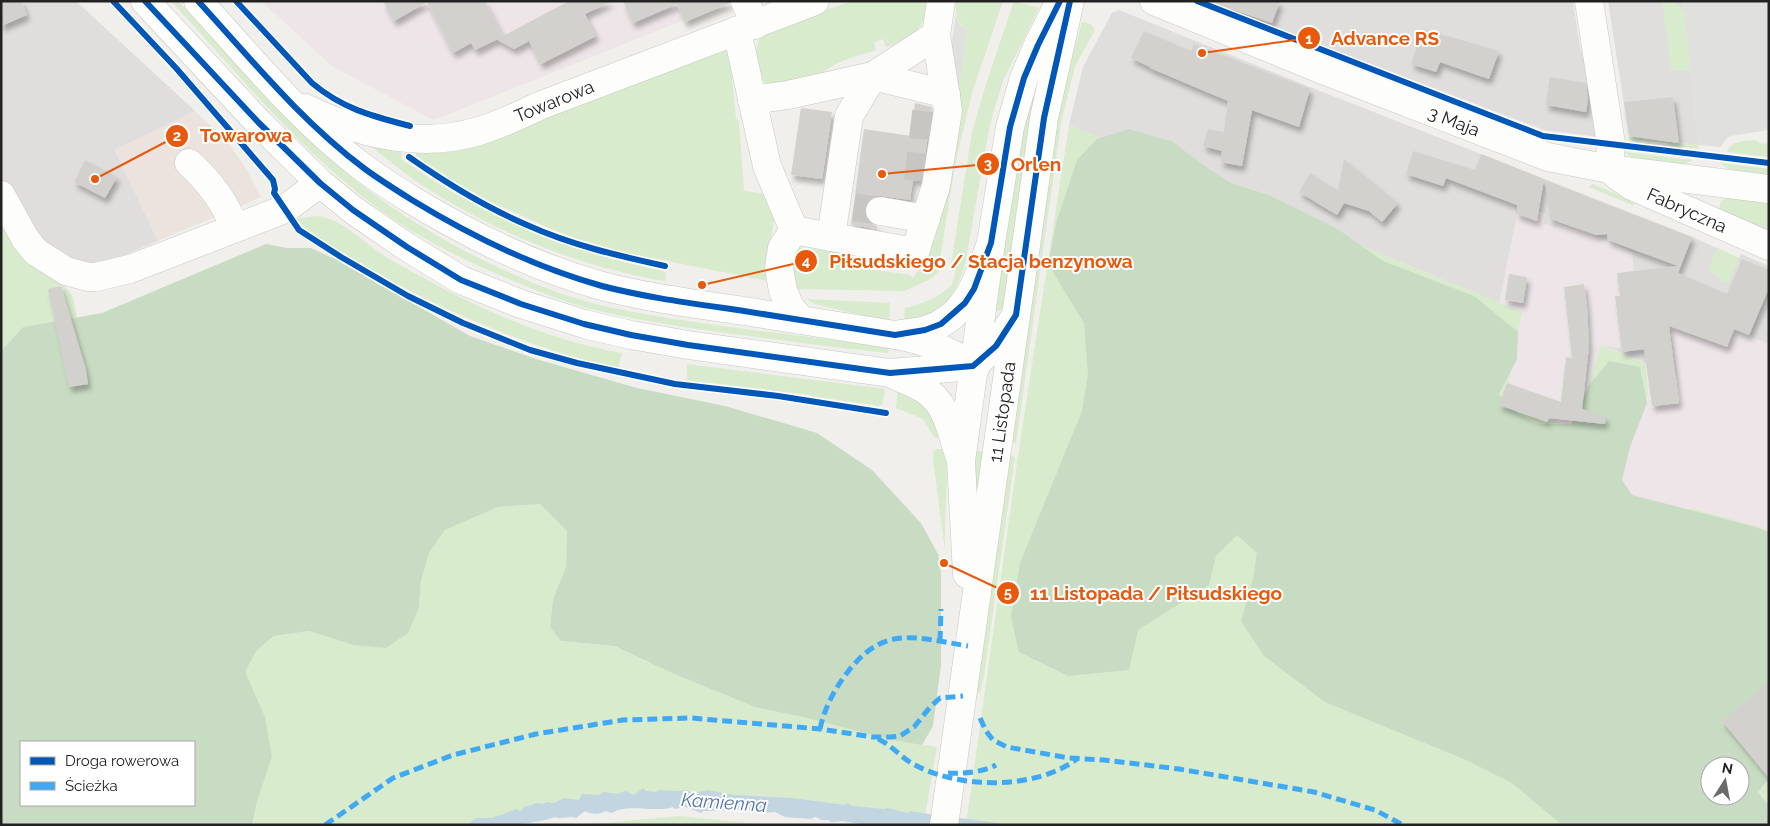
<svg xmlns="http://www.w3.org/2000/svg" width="1770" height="826" viewBox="0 0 1770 826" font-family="Raleway,sans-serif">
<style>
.residential{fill:#dfdedc}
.commercial{fill:#ece2de}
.industrial{fill:#ede5e8}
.grass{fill:#d8ebcd}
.forest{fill:#c8dcc3;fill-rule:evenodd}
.parking{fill:#e0e0de}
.water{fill:#c2d5e0}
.building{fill:#d3d1ce;filter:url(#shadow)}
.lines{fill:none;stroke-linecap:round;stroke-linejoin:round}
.minor-tunnel{stroke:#c7c6c3;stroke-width:28;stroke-dasharray:28 14;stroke-linecap:butt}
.minor-casing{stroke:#c7c7c5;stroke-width:29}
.minor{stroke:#fdfdfc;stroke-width:28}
.quiet{stroke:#3fa9f5;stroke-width:5;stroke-dasharray:10 5;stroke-linecap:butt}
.cycleway-casing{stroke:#fff;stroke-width:9}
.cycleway{stroke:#0057b8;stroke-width:6}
.labels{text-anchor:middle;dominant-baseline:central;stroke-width:4;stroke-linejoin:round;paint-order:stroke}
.street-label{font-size:18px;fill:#222;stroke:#fff}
.water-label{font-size:19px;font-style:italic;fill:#5473ab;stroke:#fff}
.leader{fill:none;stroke:#e8590c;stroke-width:2}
.callout-dot{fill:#e8590c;stroke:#fff;stroke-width:2}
.mark-label{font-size:15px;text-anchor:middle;font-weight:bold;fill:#fff}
.callout-label{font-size:19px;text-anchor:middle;font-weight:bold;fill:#e8590c;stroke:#fff;stroke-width:4;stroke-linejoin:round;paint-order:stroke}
</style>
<defs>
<filter id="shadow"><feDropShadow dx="3" dy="5.5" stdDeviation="2.5" flood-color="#0004"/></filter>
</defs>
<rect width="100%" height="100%" fill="#f0efeb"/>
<g class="residential">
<polygon points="1,1 76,1 195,111 115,150 158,241 96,267 64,258 37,242 1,184"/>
<polygon points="1204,1 1573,1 1580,47 1591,84 1599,137 1544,130"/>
<polygon points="1608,1 1683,1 1699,145 1653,140 1629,136"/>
<polygon points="1119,10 1315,89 1692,237 1739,258 1741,254 1769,266 1769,414 1069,125 1083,67 1112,13"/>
</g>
<polygon class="commercial" points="195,111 227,141 247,170 261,197 158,241 114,150"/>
<g class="industrial">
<polygon points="261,1 732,1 434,120 333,67"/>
<polygon points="1519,204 1537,216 1539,211 1546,214 1543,223 1556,228 1559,219 1573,227 1618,245 1632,253 1644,352 1601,345 1575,428 1505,405 1522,312 1499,303"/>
<polygon points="1670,327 1726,348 1734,329 1769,344 1769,532 1662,516 1616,498 1637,406 1648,394 1651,408 1681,404"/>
</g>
<g class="grass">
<path d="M171,1h7l137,145c55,50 111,87 178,119 32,15 65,29 99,38 47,12 96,18 145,25 49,6 99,13 149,18l3,1 -1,6c-39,-4 -78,-9 -116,-14 -62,-8 -125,-16 -185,-31 -24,-7 -48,-16 -71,-26 -56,-23 -112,-51 -159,-90 -69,-56 -126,-126 -186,-191z"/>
<path d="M853,1h78c-8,28 -18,38 -45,46l-3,-8 -9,3 2,8c-9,3 -19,6 -29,9 -22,9 -45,30 -71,28 -21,-2 -24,-31 -17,-47 2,-4 6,-7 10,-11z"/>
<polygon points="955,1 1003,1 972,93 955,165 938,272 932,278 905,291 795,289 788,268 797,247 842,252 854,267 910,275 913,278 927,259 923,256 935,240 967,33 957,18"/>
<path d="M1014,1l25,7 -36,73 -13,43 -25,141c-7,21 -17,42 -38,52 -7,3 -16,4 -23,5l1,-14c16,-4 35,-10 46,-23 3,-4 4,-11 4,-15l-4,-5 21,-133 15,-51z"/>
<polygon points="1662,1 1672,1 1684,11 1691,70 1671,71"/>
<polygon points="1082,22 1092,25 1095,30 1075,66 1061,123 1016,443 1010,442 1055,121"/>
<polygon points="729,46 736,118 739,121 744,191 765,194 775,213 768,259 768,281 632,254 577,239 549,228 491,202 457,183 416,156 416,148"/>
<polygon points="1032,95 1034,96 1034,101 1004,306 1001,310 997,311 993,309 1021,128"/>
<polygon points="1069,125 1522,312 1505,405 1575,428 1601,345 1645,363 1648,394 1637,406 1616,498 1662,516 1692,509 1760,527 1769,532 1682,729 1710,796 1754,825 966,825 1019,449"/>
<polygon points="1629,136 1653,140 1699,145 1699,149 1667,145 1667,143 1629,140"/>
<path d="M1756,140l5,4 8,-1v14l-42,-5c4,-12 18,-11 29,-12z"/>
<path d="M368,144l34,4 -1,11c84,58 163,93 263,112l2,3 -1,7c-90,-15 -176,-51 -252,-102 -15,-11 -30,-23 -45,-35z"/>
<polygon points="1625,152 1692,160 1683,165 1632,158"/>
<path d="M1721,163l48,6v6c-14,-2 -38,0 -48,-12z"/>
<polygon points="1592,184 1633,201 1634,206 1589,187"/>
<polygon points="1729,197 1769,202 1769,234 1719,209 1721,201"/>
<path d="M317,216c24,3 43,23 62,36 10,7 20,13 30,18 66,37 137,70 213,83l-4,16c-93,-23 -173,-57 -256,-104 -19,-11 -53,-29 -65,-46z"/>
<polygon points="1,217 59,275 65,287 73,297 77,317 23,327 1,351"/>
<polygon points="1717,248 1739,258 1729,282 1722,282 1718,276 1708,271"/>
<polygon points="806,299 890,303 889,322 815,304"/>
<polygon points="687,364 885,389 883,403 880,406 811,396 811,395 687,380"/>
<polygon points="898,390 917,393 946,439 934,437 923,419 896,408"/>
<polygon points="937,449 948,449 945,523 945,550 933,459 933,452"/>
<polygon points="971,449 984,452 979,495 976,498"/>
<polygon points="1009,456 1015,457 984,675 980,693 975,692"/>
<polygon points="540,504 567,531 566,567 553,599 550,626 561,641 613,646 674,674 755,707 807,718 892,740 937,747 925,816 589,800 489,825 252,825 257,801 245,672 257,650 274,636 309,631 353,645 419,608 421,581 429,553 445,530 498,507"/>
<polygon points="1769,779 1769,806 1758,792"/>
<polygon points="679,816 768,825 583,825"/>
</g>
<g class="forest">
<path d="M1129,129l44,13 33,25 27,17 36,11 67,33 47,33 91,35 44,36 -1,27 -18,35 15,17 23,13h34l18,-39 20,-24 31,6 7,36 -17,44 -8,33 10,15 120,31 17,6v247l-11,13 11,14v19h-207l-50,-42 -46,-23 -141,-58 -61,-46 -23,-35 12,-42 4,-26 -20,-18 -21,21 -7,29 -71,45 -9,40 -61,6 -49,-24 -8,-35 9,-54 62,-152 6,-37 -4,-51 -36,-59 9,-44 20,-60 20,-21zM1710,766h30v30h-30z"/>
<path d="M266,244l21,4h24l26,12 133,76 66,23 101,29 88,18 92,27 55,37 49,53 17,31 3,20v91l-8,61 -11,19 -30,-5 -85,-22 -52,-11 -81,-33 -60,-28 -53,-5 -11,-14 3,-28 13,-32 1,-36 -27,-27 -42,3 -53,23 -16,23 -8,28 -2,27 -11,25 -22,15 -33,-3 -44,-14 -35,5 -17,14 -12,22 20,45 7,40 -15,44 -5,24h-251v-474l22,-24 79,-14zM21,742h173v63h-173z"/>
</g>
<g class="parking">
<polygon points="1683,1 1769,1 1769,130 1731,136 1726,139 1721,147 1699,145"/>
<polygon points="956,14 959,23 967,32 959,88 943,104"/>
</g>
<path class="water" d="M643,788l3,3 10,1 2,-2 20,1 9,-1 8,5h2l2,-3 9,-2 26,5 58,3 53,7 2,-2 6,3 31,3 4,-1 20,5 2,-2c34,6 67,8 100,14h-144l-23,-4 -12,1 -2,-2h-7l-7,-3 -4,2 -26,-2 -10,-5 -13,1 -15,-3 -44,1 -2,2 -15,-6 -12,2 -1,-2c-16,6 -46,-4 -61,6l-6,-2c-5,3 -15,4 -21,0l-9,7c-7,-3 -13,2 -21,-1 -26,9 -59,8 -87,8l8,-7h16l25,-9 3,3 4,-5 8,-2 3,-2 8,1 4,-2 7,1 10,-5 15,2 3,-6 18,1 3,-3 15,2 7,-3 9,4z"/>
<g class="building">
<polygon points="1,1 21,1 27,15 1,26"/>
<polygon points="383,1 485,1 503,36 569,1 612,1 585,14 596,36 541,64 529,41 514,49 496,39 500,38 475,50 471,43 453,53 427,2 394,21"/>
<polygon points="623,1 730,1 730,3 685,22 677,4 633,23"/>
<polygon points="1217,1 1280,1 1272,23 1217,4"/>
<polygon points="1423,29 1499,51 1489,79 1440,62 1436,72 1411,64"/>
<polygon points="1144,31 1191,51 1194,44 1310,89 1299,127 1252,110 1242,166 1221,162 1222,151 1203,146 1208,129 1224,132 1228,101 1150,68 1150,67 1131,58"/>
<polygon points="1550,77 1586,83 1588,100 1586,112 1546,105"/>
<polygon points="1673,97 1679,143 1629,136 1624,102"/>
<polygon points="915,103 932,107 932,110 921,181 913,180 910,200 882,196 875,196 868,201 865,208 865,216 870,223 877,226 877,229 851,225 864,129 911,136"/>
<polygon points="801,108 832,112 822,179 791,175"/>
<polygon points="1413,151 1475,170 1481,154 1544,179 1537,221 1517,214 1517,205 1446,178 1443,186 1406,174"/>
<polygon points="1344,159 1398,203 1382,222 1369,211 1344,203 1337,215 1299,192 1310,173 1338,191"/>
<polygon points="85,160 117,177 105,198 74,182"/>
<polygon points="1545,180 1692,237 1678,273 1727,294 1742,259 1769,270 1769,288 1749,335 1734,329 1727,347 1669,326 1679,403 1652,406 1644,349 1622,352 1615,296 1620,296 1617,273 1678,266 1608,240 1607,234 1596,235 1551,219"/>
<polygon points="1509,274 1527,277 1523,303 1505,300"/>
<polygon points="1584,284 1587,307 1589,346 1582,409 1606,417 1605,424 1549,418 1547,422 1499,405 1507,383 1561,402 1566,357 1572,358 1564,287"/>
<polygon points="61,286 86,370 88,384 69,387 48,289"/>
<polygon points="1769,682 1769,778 1722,721"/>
</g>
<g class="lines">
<g class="minor-tunnel">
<polyline points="918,181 927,105"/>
<polyline points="854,207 880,211"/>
</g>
<g class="minor-casing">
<g id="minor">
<polyline points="145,1 258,122 320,183 353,210 407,247 461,280 521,304 584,324 631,335 688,345 890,373 973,366 996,346 1016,315"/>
<path d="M198,1c53,58 104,121 167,168 15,11 31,21 47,31 59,36 122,67 190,86 46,12 95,18 142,25 50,8 101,16 151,24 10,-2 21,-2 31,-5 42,-13 51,-50 65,-87"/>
<polyline points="745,1 755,25"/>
<polyline points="1154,1 1323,70 1548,157 1609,169 1769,189"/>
<polyline points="1589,1 1611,144 1609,169"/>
<polyline points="737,31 767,166 794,230 831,237"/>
<polyline points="936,35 873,76 849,116 831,237 915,252 936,186 948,110 936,35 941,1"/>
<polyline points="752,100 788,95 873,76 946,94"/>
<path d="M305,108c54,26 115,41 174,23 21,-6 41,-16 60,-25l276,-105"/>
<path d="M189,163c21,19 36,39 46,65"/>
<polyline points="1616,175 1632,186 1769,246"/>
<polyline points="1,195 26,240 36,252 66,271 88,277 96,277 130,269 285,209 320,183"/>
<polyline points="880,211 926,219"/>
<polyline points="794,230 782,248 779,268 783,291 790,307 801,320"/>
<path d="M901,336c27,5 50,16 72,30l2,3"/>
<path d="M892,374c10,5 22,9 32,15 23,14 27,42 35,66"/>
<polyline points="967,574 961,461 991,243 1010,127 1024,78 1038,45 1059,3"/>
<polyline points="944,825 1044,118 1070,1"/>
</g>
</g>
<use href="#minor" class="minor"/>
<g class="quiet">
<polyline points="940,641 941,609"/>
<polyline points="980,718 986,731 993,740 1007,747 1069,758 1104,760 1179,769 1314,792 1375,810 1403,825"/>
<path d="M820,729c4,-19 13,-37 24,-52 38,-53 68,-40 124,-31"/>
<path d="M878,739c14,6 23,19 37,26 45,24 120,25 162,-6"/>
<path d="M948,773c15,1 35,-1 48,-8"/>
<polyline points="325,825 393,778 453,755 536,734 623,720 691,718 820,729 873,737 891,737 900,736 914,727 931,706 940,698 963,696"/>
</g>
<g class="cycleway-casing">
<g id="cycleway">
<polyline points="113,1 176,68 273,180 275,189 274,193 299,230 341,257 408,296 463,323 530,350 577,363 675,384 778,396 886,413"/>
<polyline points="145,1 258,122 320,183 353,210 407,247 461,280 521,304 584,324 631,335 688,345 890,373 973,366 996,346 1016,315 1044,118 1070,1"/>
<path d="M198,1c53,58 104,121 167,168 15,11 31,21 47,31 59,36 122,67 190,86 46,12 95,18 142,25 50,8 101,16 151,24l30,-5 16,-6 24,-21 9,-14 17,-46 19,-116 14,-49 14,-33 22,-44"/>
<path d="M236,1l76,82c31,26 60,33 98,43"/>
<polyline points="1197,1 1543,136 1769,163"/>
<path d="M409,157c37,26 76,50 118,68 44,20 92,31 138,41"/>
</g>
</g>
<use href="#cycleway" class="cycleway"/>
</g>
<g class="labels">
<g class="street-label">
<text transform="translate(554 101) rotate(-22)">Towarowa</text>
<text transform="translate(1454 121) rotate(21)">3 Maja</text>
<text transform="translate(1687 210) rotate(24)">Fabryczna</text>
<text transform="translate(1002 412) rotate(-82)">11 Listopada</text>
</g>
<g class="water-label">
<text transform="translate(724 802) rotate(4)">Kamienna</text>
</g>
</g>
<path class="leader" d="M1202 53L1309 38M95 179L177 136M882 174L988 164M702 285L806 261M944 563L1008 593"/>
<g class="callout-dot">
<circle cx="1202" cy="53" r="5"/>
<circle cx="95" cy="179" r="5"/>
<circle cx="882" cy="174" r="5"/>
<circle cx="702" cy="285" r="5"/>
<circle cx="944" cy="563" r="5"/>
<circle cx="1309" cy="38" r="12"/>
<circle cx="177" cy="136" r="12"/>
<circle cx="988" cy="164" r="12"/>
<circle cx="806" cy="261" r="12"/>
<circle cx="1008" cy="593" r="12"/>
</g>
<g class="mark-label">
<text x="1309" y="44">1</text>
<text x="177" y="141">2</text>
<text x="988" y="169">3</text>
<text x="806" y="266">4</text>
<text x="1008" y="598">5</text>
</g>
<g class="callout-label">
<text x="1385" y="45">Advance RS</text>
<text x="246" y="142">Towarowa</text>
<text x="1036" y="171">Orlen</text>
<text x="981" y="268">Piłsudskiego / Stacja benzynowa</text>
<text x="1156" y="600">11 Listopada / Piłsudskiego</text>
</g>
<rect width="1770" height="826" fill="none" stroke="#222222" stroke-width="5"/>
<rect x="20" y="741" width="175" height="65" fill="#ffffff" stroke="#a7a7a7"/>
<rect x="30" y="757" width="25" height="8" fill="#0057b8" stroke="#a7a7a7"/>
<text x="65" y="766" font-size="15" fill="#222222">Droga rowerowa</text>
<rect x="30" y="782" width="25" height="8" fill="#3fa9f5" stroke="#a7a7a7"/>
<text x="65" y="791" font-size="15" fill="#222222">Ścieżka</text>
<g transform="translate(1725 781) rotate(11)"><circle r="24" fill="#ffffff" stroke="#a7a7a7"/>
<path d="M0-4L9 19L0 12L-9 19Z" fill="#6a6a68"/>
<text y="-8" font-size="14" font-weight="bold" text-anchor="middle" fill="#222222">N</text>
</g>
</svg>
